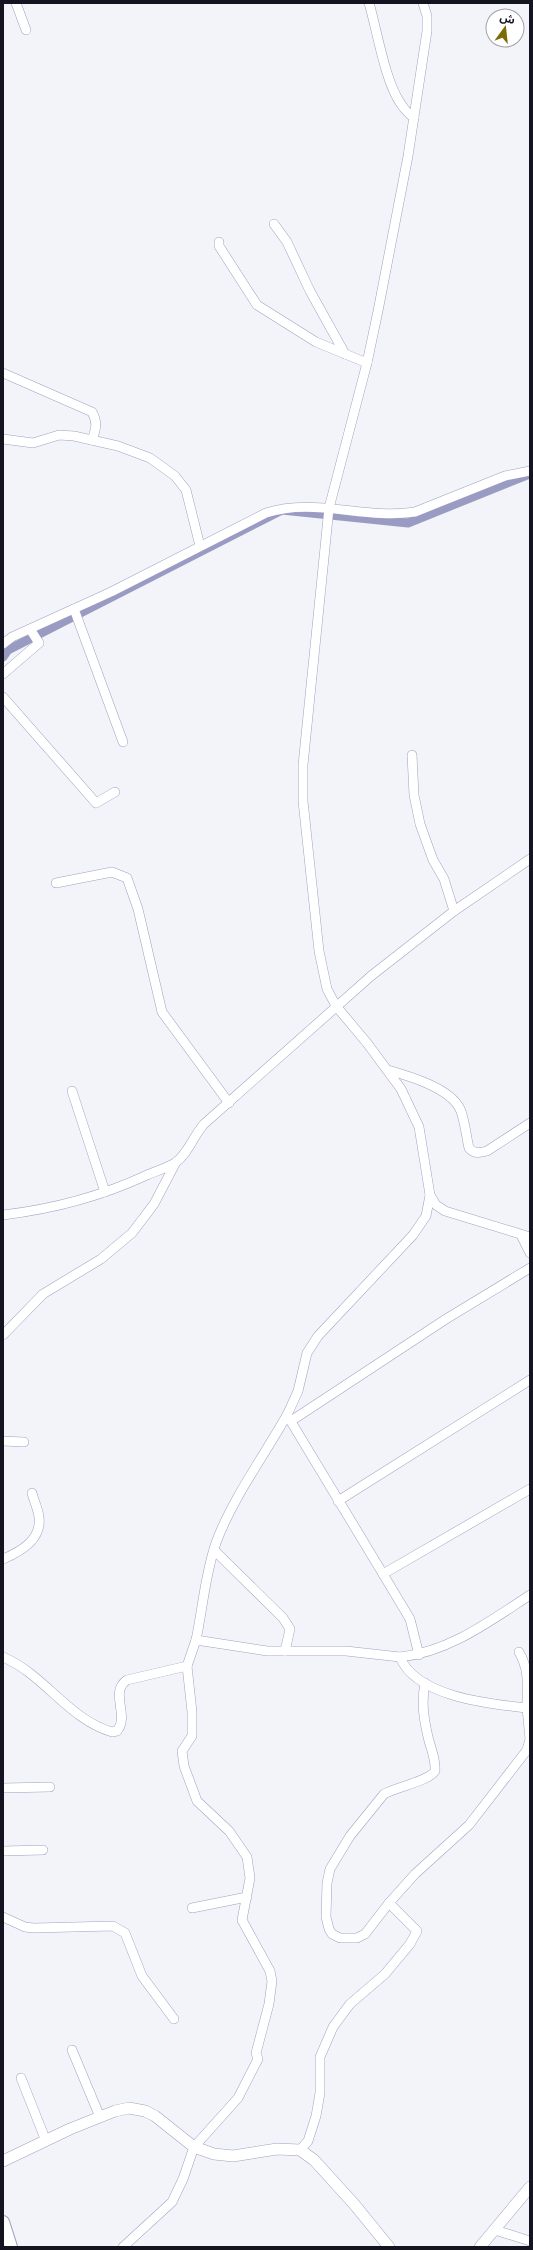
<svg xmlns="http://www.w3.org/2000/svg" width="533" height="2250" viewBox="0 0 533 2250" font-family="Helvetica,'Noto Sans Arabic',sans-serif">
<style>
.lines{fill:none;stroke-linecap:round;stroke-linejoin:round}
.canal{stroke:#9a9bc2;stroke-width:9}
.minor-casing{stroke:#a0a1c2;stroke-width:10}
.tertiary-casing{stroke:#a0a1c2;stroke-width:12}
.secondary-casing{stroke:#a0a1c2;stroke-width:14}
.minor{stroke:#fff;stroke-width:9}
.tertiary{stroke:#fff;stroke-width:11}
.secondary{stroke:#fff;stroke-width:12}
</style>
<rect width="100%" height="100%" fill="#f3f3fa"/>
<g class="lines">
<polyline class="canal" points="3,657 8,650 282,510 408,523 527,475"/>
<g class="minor-casing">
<g id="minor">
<polyline points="16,3 26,30"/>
<path d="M369,3c8,27 16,79 32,101 3,5 8,10 13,14"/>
<polyline points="423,3 427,16 427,31 408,156 378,311 367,363 329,508 303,765 303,801 319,951 327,989 336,1006 367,1043 401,1089 419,1127 430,1195 426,1216 413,1235 318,1336 307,1353 298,1391 287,1415 383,1574 530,1489"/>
<polyline points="274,224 287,242 310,291 345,354"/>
<polyline points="219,242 219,246 257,305 316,342 367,363"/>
<path d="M3,373l89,39c6,11 4,17 0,28"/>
<polyline points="3,439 33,443 59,435 74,436 118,446 150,458 175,476 186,490 200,546"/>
<polyline points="74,609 123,742"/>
<path d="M3,644l9,-7 99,-45 155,-79c48,-16 99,7 149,-1l90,-36 25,-5"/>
<polyline points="3,674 39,643 30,629"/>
<polyline points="3,697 96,803 115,792"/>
<polyline points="412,755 414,795 420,824 433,860 444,879 454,911"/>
<polyline points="56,883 112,872 127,878 138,909 162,1012 229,1103"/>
<path d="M388,1070c21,6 62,18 72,39 5,11 6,27 9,39 5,6 11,5 18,3l43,-28"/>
<polyline points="72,1091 105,1192"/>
<polyline points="430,1195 436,1205 445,1211 530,1237"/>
<path d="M3,1215c50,-6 99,-19 144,-40 9,-4 20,-7 28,-12 13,-9 19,-28 29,-39l167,-148 83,-65 76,-52"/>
<polyline points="521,1235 530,1253"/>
<polyline points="3,1335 43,1294 101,1259 132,1233 154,1204 176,1162"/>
<polyline points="291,1421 446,1319 530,1268"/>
<polyline points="3,1441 24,1442"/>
<polyline points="338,1501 530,1380"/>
<polyline points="214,1550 283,1618 290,1629 285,1651"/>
<path d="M3,1559c17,-7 39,-19 36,-42 -1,-8 -5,-16 -7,-24"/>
<polyline points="383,1574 410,1619 419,1655"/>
<path d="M196,1640c7,-33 9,-66 20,-97 15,-42 49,-89 71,-128"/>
<path d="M519,1652c11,19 8,35 8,56 -37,-4 -111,-11 -127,-51 49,-5 90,-36 130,-62"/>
<path d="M3,1657c42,18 65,62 109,75l5,-1c13,-15 -8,-39 10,-51l60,-14 9,-26 71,11h79l54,6"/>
<path d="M425,1683c-4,20 -1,38 4,58 3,10 7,20 6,30 -6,10 -39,16 -51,23l-34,42 -20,33 -3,14 -1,34 3,12 3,5 8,4h17l8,-4 24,-31 26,-29 54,-49 58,-75 3,-11 -3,-31"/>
<polyline points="3,1788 50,1787"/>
<polyline points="3,1851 43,1850"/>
<polyline points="192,1908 247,1897"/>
<polyline points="3,1917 25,1927 34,1928 113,1926 125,1933 142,1976 174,2019"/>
<polyline points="72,2050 100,2117"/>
<polyline points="21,2078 46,2141"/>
<polyline points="300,2150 308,2141 316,2116 320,2093 320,2057 333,2027 350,2004 385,1974 410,1944 417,1931 389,1903"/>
<polyline points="495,2230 530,2241"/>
<polyline points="123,2247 172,2202 183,2179 194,2147 238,2098 258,2059 256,2053 269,2004 272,1981 270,1971 242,1920 250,1878 247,1857 229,1831 197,1801 184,1766 182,1751 192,1736 192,1712 187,1666"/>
</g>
</g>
<g class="tertiary-casing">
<g id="tertiary">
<polyline points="3,2161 70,2129 115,2111 129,2108 145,2111 155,2116 194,2147 214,2154 233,2156 277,2149 300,2150 314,2160 354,2204 389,2247"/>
<polyline points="480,2247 530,2187"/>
</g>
</g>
<g class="secondary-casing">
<polyline id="secondary" points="3,2222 11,2247"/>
</g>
<use href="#minor" class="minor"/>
<use href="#tertiary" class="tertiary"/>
<use href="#secondary" class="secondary"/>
</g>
<rect width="533" height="2250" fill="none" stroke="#141420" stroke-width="8"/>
<g transform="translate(505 28) rotate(15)"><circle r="19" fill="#ffffff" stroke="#a1a1a6"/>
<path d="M0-3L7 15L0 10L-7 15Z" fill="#7d6c05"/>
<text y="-6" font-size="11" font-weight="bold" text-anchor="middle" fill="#141420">ش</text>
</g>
</svg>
